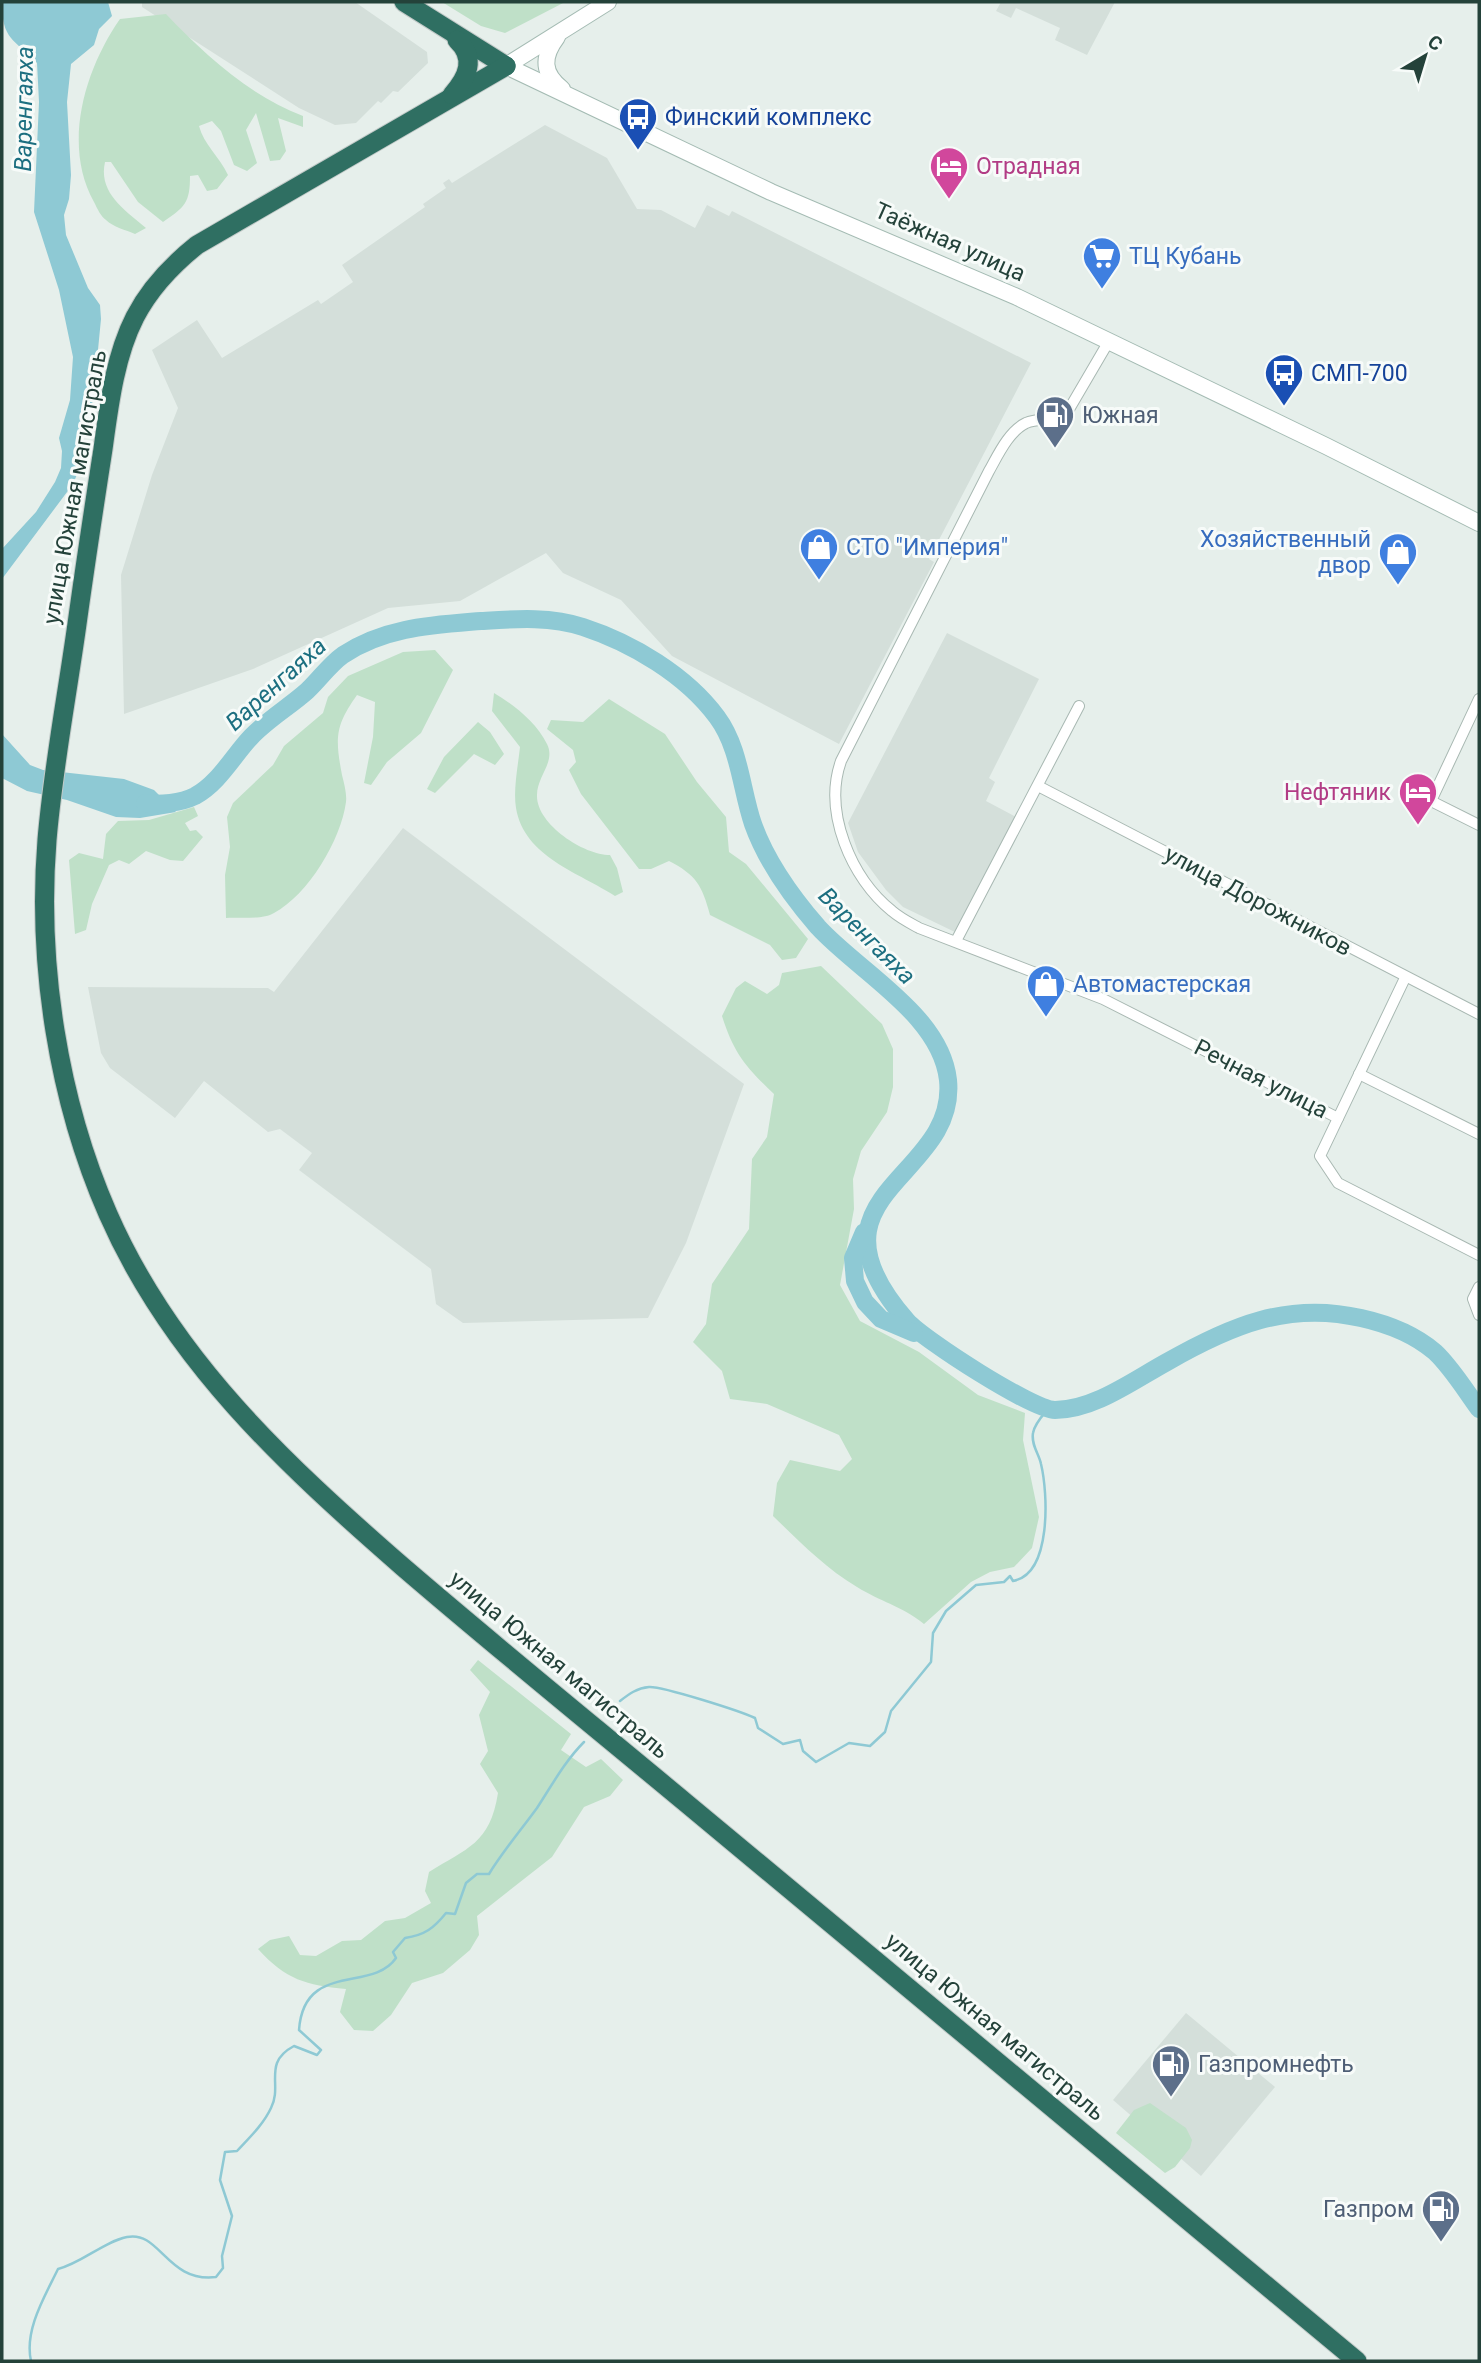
<svg xmlns="http://www.w3.org/2000/svg" width="1481" height="2363" viewBox="0 0 1481 2363" font-family="Roboto,sans-serif">
<style>
.built{fill:#d4dfda}
.green{fill:#bfe0c8}
.water{fill:#8ec9d4}
.lines{fill:none;stroke-linecap:round;stroke-linejoin:round}
.stream{stroke:#8ec9d4;stroke-width:2.5}
.river{stroke:#8ec9d4;stroke-width:18}
.street-casing{stroke:#a8b8b2;stroke-width:12}
.secondary-casing{stroke:#a4bbb3;stroke-width:18}
.highway-casing{stroke:#c2cac8;stroke-width:21}
.street{stroke:#fff;stroke-width:10}
.secondary{stroke:#fff;stroke-width:16}
.highway{stroke:#2f6f62;stroke-width:19}
.labels{text-anchor:middle;dominant-baseline:central;stroke-width:6;stroke-linejoin:round;paint-order:stroke}
.transit-label{font-size:23px;fill:#164399;stroke:#f7fbf9;text-anchor:start}
.hotel-label{font-size:23px;fill:#b23c85;stroke:#f7fbf9;text-anchor:start}
.street-label{font-size:23px;fill:#24423a;stroke:#f7fbf9}
.shop-label{font-size:23px;fill:#366cbe;stroke:#f7fbf9;text-anchor:start}
.service-label{font-size:23px;fill:#4e5e75;stroke:#f7fbf9;text-anchor:start}
.water-label{font-size:24px;font-style:italic;fill:#1c6f80;stroke:#f7fbf9}
</style>
<rect width="100%" height="100%" fill="#e6efeb"/>
<g class="built">
<polygon points="142,2 355,2 427,52 428,63 398,92 393,91 381,103 378,101 356,123 335,125 299,108 142,7"/>
<polygon points="1001,2 1115,2 1087,55 1055,40 1060,28 1016,8 1011,18 996,11"/>
<polygon points="545,125 607,158 637,209 661,210 695,228 707,205 729,216 732,211 1031,363 929,559 934,562 839,744 672,656 621,600 563,573 546,553 460,601 388,608 253,669 124,714 121,575 152,475 178,408 152,350 197,320 222,358 318,300 321,304 353,282 342,265 425,207 423,204 446,188 443,183 449,179 452,183"/>
<polygon points="947,633 1039,679 989,778 995,782 986,801 1018,818 957,933 903,907 886,890 858,852 848,823"/>
<polygon points="403,828 744,1084 686,1243 648,1318 463,1323 436,1304 431,1269 299,1170 312,1153 280,1129 268,1132 204,1081 175,1118 110,1068 101,1053 88,987 268,988 274,992"/>
<polygon points="1186,2013 1275,2087 1201,2176 1113,2100"/>
</g>
<g class="green">
<polygon points="442,2 565,2 505,33 481,26"/>
<path d="M166,14c38,40 84,82 137,102v11l-25,-9 8,33 -6,9 -10,1 -14,-48 -10,17 11,33 -10,8 -13,-6 -13,-34 -9,-10 -13,5c5,19 20,30 29,49l-11,14 -10,2 -9,-16 -8,1c0,27 -5,31 -27,46l-25,-20 -27,-40h-6c-7,31 20,48 41,66l-11,6c-9,-4 -22,-7 -29,-14 -5,-3 -9,-12 -12,-18 -32,-57 -9,-133 26,-183z"/>
<path d="M435,650l18,20 -32,63 -34,29 -16,23 -7,-2 9,-46 2,-35 -18,-7c-22,31 -22,43 -15,80 2,8 5,19 4,27 -5,38 -38,93 -72,111 -11,7 -35,4 -48,5l-1,-43 5,-28 -3,-30 6,-14 40,-38 11,-19 39,-33 5,-16 20,-21 55,-24z"/>
<path d="M494,693c20,12 42,29 53,51 9,18 -10,32 -10,51 -1,29 47,60 73,60l7,13 6,24 -8,4c-35,-23 -91,-39 -99,-88 -3,-18 2,-42 4,-61l-28,-36z"/>
<path d="M609,699l56,35 32,48 29,35 3,35 17,12 62,75 -12,19 -14,2 -12,-15 -60,-30c-8,-30 -14,-40 -41,-54l-18,8h-12l-58,-75 -12,-24 7,-8 -3,-12 -26,-21 4,-9 32,2z"/>
<polygon points="478,722 490,732 504,754 495,765 474,754 435,793 427,789 444,757"/>
<polygon points="194,807 198,816 185,823 190,831 196,830 203,837 183,861 170,860 146,851 129,864 119,860 109,865 92,904 86,930 75,934 69,860 79,853 103,859 106,834 118,821 149,820"/>
<path d="M821,966l61,58 11,25v38l-6,25 -26,39 -8,28 1,30 -14,76 20,36 59,31 59,43 47,18 -2,27 16,77 -7,31 -18,19 -24,5 -19,10 -47,42c-24,-19 -43,-22 -67,-37 -32,-19 -58,-46 -84,-71l4,-33 13,-23 50,11 12,-12 -13,-24 -72,-31 -37,-5 -8,-28 -29,-29 13,-18 6,-40 37,-55 3,-70 15,-22 7,-43c-28,-27 -40,-40 -52,-78l14,-28 9,-7 22,13 12,-9 3,-12z"/>
<path d="M478,1660l93,74 -10,16 25,17 15,-8 22,21 -13,16 -26,11 -32,50 -75,59 2,19 -9,15 -27,23 -31,10 -21,32 -18,16 -19,-1 -14,-18 6,-23c-40,-4 -60,-9 -88,-40l12,-9 19,-4 11,19 16,1 26,-15 19,-1 24,-19 20,-3 26,-15 -6,-12 4,-19c38,-24 61,-28 69,-79l-18,-29 8,-13 -9,-36 11,-23 -20,-22z"/>
<polygon points="1150,2103 1186,2128 1192,2140 1190,2148 1175,2167 1165,2173 1116,2133 1134,2110"/>
</g>
<g class="water">
<path d="M2,2h106l4,14 -13,13 -5,16 -23,19 -4,38 4,73 -2,24 -5,16 2,20 22,53 12,17 1,14 -8,82 -9,23 -6,48 -5,12 -71,95v-30l34,-37 19,-30 6,-14 1,-17 -3,-13 11,-38 3,-43 -14,-67 -25,-78 5,-110 -2,-39c-23,-25 -35,-22 -35,-61z"/>
<polygon points="2,734 30,765 43,770 124,779 154,790 176,812 140,818 116,817 67,800 27,791 2,778"/>
</g>
<g class="lines">
<g class="stream">
<path d="M620,1701c9,-7 17,-13 29,-14 13,-1 91,24 106,31l3,10 25,16 17,-4 3,11 13,11 33,-19 21,3 15,-14 6,-21 40,-49 2,-29 13,-22 30,-26 28,-3 6,-6 3,5c39,-7 35,-88 28,-117 -2,-10 -10,-19 -8,-31 1,-8 9,-17 14,-23"/>
<path d="M31,2361c-7,-31 14,-65 27,-92 24,-6 45,-27 69,-32 33,-7 40,46 89,40l7,-9 -1,-12 10,-40 -12,-36 5,-28 12,-1c12,-13 26,-26 34,-43 12,-23 -9,-45 23,-62l23,9 4,-5 -22,-20c5,-69 73,-37 97,-72l-3,-6 12,-14c20,-3 29,-10 41,-25l9,1 11,-31 11,-9h12c14,-23 32,-44 48,-66 15,-23 28,-47 47,-66"/>
</g>
<g class="river">
<path d="M145,803c15,2 36,0 50,-7 24,-13 38,-40 56,-59 17,-18 38,-30 56,-46 12,-11 22,-26 36,-36 42,-28 90,-30 138,-34 33,-2 69,-5 102,6 49,16 103,48 134,90 23,31 24,72 36,107 14,39 38,72 65,103 41,45 123,88 130,153 10,100 -154,112 -41,241 17,19 126,89 148,89 39,0 79,-30 112,-48 63,-36 121,-61 194,-44 27,6 53,16 74,34 17,16 30,38 44,57"/>
<polyline points="864,1232 853,1258 855,1281 865,1302 881,1319 914,1333"/>
</g>
<g class="street-casing">
<g id="street">
<path d="M1109,341l-41,70c-12,11 -27,6 -42,12 -17,8 -28,32 -37,48l-148,290c-18,51 10,117 51,150 8,7 18,12 27,17l184,71 235,119"/>
<polyline points="1479,699 1431,801 1479,825"/>
<polyline points="1038,786 1479,1014"/>
<polyline points="956,941 1079,706"/>
<polyline points="1405,978 1320,1156 1338,1183 1479,1255"/>
<polyline points="1359,1074 1479,1134"/>
<polyline points="1479,1287 1473,1299 1479,1315"/>
</g>
</g>
<g class="secondary-casing">
<g id="secondary">
<path d="M557,37c-15,20 -15,36 5,52"/>
<polyline points="506,66 771,192 1017,297 1326,446 1479,523"/>
<polyline points="506,66 608,2"/>
</g>
</g>
<g class="highway-casing">
<g id="highway">
<polyline points="404,2 506,66"/>
<path d="M506,66l-309,179c-25,20 -47,43 -62,72 -20,39 -26,88 -32,132 -9,58 -18,117 -26,175 -10,72 -24,144 -30,216 -10,124 11,260 61,374 64,146 177,250 295,353 93,80 188,157 283,236 224,186 448,372 671,558"/>
<path d="M452,95c16,-18 24,-37 5,-55"/>
</g>
</g>
<use href="#street" class="street"/>
<use href="#secondary" class="secondary"/>
<use href="#highway" class="highway"/>
</g>
<defs>
<g id="bus-pin" transform="scale(2.0125)"><path d="M0 17L-7.5 6A9.5 9.5 0 1 1 7.5 6Z" fill="#1a4fb4" stroke="#f7fbf9"/><path d="M-5-6H5V4H4V6H2V4H-2V6H-4V4H-5ZM-3.5-4V0h7V-4ZM-3.5 1.2v1.5H-2V1.2ZM2 1.2v1.5H3.5V1.2Z" fill="#fff"/></g>
<g id="hotel-pin" transform="scale(2.0125)"><path d="M0 17L-7.5 6A9.5 9.5 0 1 1 7.5 6Z" fill="#d1479c" stroke="#f7fbf9"/><path d="M-6-4.5h1.5V1H6V5H4.5V3h-9V5H-6ZM-4 0a1.8 1.8 0 1 1 3.6 0ZM.5 0V-2.5h3Q6-2.5 6 0Z" fill="#fff"/></g>
<g id="supermarket-pin" transform="scale(2.0125)"><path d="M0 17L-7.5 6A9.5 9.5 0 1 1 7.5 6Z" fill="#3f7fe0" stroke="#f7fbf9"/><path d="M-6-5.5h2.5l.6 2H6L4.5 2H-2.5L-4.4-4H-6ZM-1.5 3.2a1.3 1.3 0 1 0 .1 0ZM3 3.2a1.3 1.3 0 1 0 .1 0Z" fill="#fff"/></g>
<g id="fuel-pin" transform="scale(2.0125)"><path d="M0 17L-7.5 6A9.5 9.5 0 1 1 7.5 6Z" fill="#5c6f8a" stroke="#f7fbf9"/><path d="M-5.5-6h7V0h2V4h1.3V-2.5L3-4.5l.8-.8L6-3V5H2.5V1h-1V6h-7ZM-4.2-4.7v3.2H.2V-4.7Z" fill="#fff"/></g>
<g id="shop-pin" transform="scale(2.0125)"><path d="M0 17L-7.5 6A9.5 9.5 0 1 1 7.5 6Z" fill="#3f7fe0" stroke="#f7fbf9"/><path d="M-5-2.5h2.3a2.7 3.5 0 0 1 5.4 0H5L5.5 6h-11ZM-1.5-2.5h3a1.5 2.3 0 0 0-3 0Z" fill="#fff"/></g>
</defs>
<g fill-rule="evenodd">
<use href="#bus-pin" x="638" y="117"/>
<use href="#hotel-pin" x="949" y="166"/>
<use href="#supermarket-pin" x="1102" y="256"/>
<use href="#bus-pin" x="1284" y="373"/>
<use href="#fuel-pin" x="1055" y="415"/>
<use href="#shop-pin" x="819" y="547"/>
<use href="#shop-pin" x="1398" y="552"/>
<use href="#hotel-pin" x="1418" y="792"/>
<use href="#shop-pin" x="1046" y="984"/>
<use href="#fuel-pin" x="1171" y="2064"/>
<use href="#fuel-pin" x="1441" y="2209"/>
</g>
<g class="labels">
<g class="transit-label">
<text x="665" y="117">Финский комплекс</text>
<text x="1311" y="373">СМП-700</text>
</g>
<g class="hotel-label">
<text x="976" y="166">Отрадная</text>
<text x="1391" y="792" text-anchor="end">Нефтяник</text>
</g>
<g class="street-label">
<text transform="translate(950 242) rotate(24)">Таёжная улица</text>
<text transform="translate(75 487) rotate(-80)">улица Южная магистраль</text>
<text transform="translate(1258 901) rotate(28)">улица Дорожников</text>
<text transform="translate(1261 1079) rotate(27)">Речная улица</text>
<text transform="translate(559 1665) rotate(40)">улица Южная магистраль</text>
<text transform="translate(995 2027) rotate(40)">улица Южная магистраль</text>
</g>
<g class="shop-label">
<text x="1129" y="256">ТЦ Кубань</text>
<text x="1371" y="539" text-anchor="end">Хозяйственный<tspan x="1371" dy="26">двор</tspan></text>
<text x="846" y="547">СТО "Империя"</text>
<text x="1073" y="984">Автомастерская</text>
</g>
<g class="service-label">
<text x="1082" y="415">Южная</text>
<text x="1198" y="2064">Газпромнефть</text>
<text x="1414" y="2209" text-anchor="end">Газпром</text>
</g>
<g class="water-label">
<text transform="translate(24 109) rotate(-89)">Варенгаяха</text>
<text transform="translate(276 684) rotate(-42)">Варенгаяха</text>
<text transform="translate(867 936) rotate(45)">Варенгаяха</text>
</g>
</g>
<rect width="1481" height="2363" fill="none" stroke="#24423a" stroke-width="7"/>
<g transform="translate(1425 56) rotate(38)" stroke="#f7fbf9" stroke-width="5" paint-order="stroke">
<path d="M0-5L12 26L0 18L-12 26Z" fill="#24423a"/>
<text y="-10" font-size="19" font-weight="bold" text-anchor="middle" fill="#24423a">С</text>
</g>
</svg>
